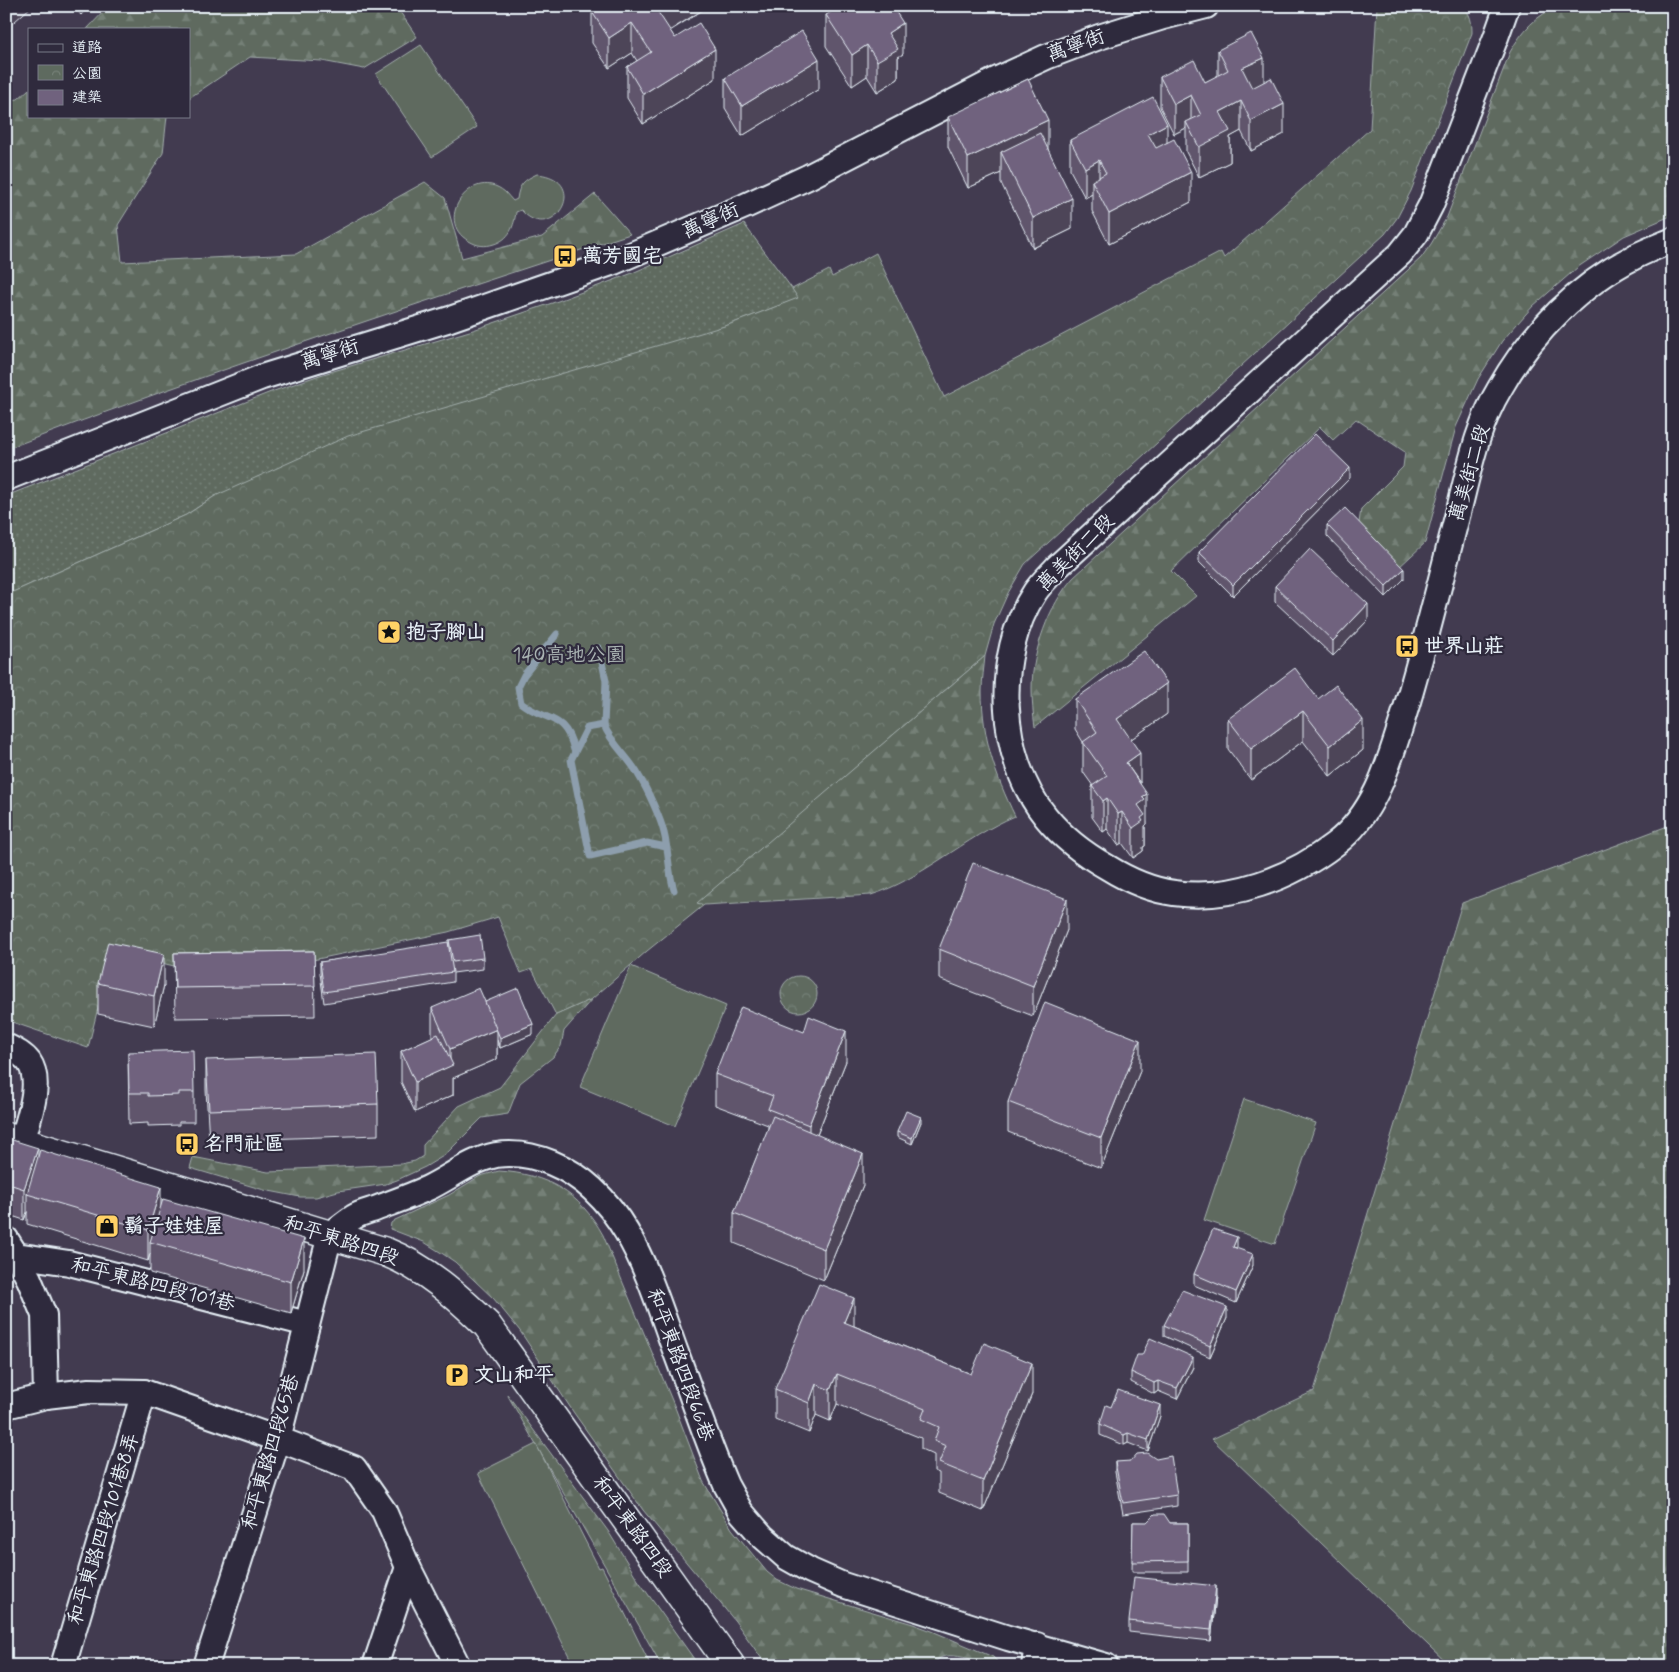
<svg xmlns="http://www.w3.org/2000/svg" width="1679" height="1672" viewBox="0 0 1679 1672" font-family="Mynerve,'LXGW WenKai TC',sans-serif">
<style>
.grass{fill:url(#grass-dots);stroke:#a3aeac}
.forest{fill:url(#forest-firs);stroke:#a3aeac}
.park{fill:url(#park-crowns);stroke:#a3aeac}
.pitch{fill:#5e6a5f;stroke:#a3aeac}
.lines{fill:none;stroke-linecap:round;stroke-linejoin:round}
.stream{stroke:#8d9ead;stroke-width:7}
.minor-casing{stroke:#e8f1f8;stroke-width:28}
.major-casing{stroke:#e8f1f8;stroke-width:31}
.minor{stroke:#2f2a3d;stroke-width:24}
.major{stroke:#2f2a3d;stroke-width:28}
.wall{fill:#60546c;stroke:#e8f1f8}
.shaded-wall{fill:#4e4558;stroke:#e8f1f8}
.building{fill:#70627e;stroke:#e8f1f8}
.labels{text-anchor:middle;dominant-baseline:central;stroke-width:4.5;stroke-linejoin:round;paint-order:stroke}
.street-label{font-size:20px;fill:#e8f1f8;stroke:#2f2a3d}
.poi-label{font-size:20px;font-weight:bold;fill:#e8f1f8;stroke:#2f2a3d;text-anchor:start}
.park-label{font-size:20px;fill:#aab4b3;stroke:#2f2a3d}
</style>
<defs>
<pattern id="grass-dots" width="8" height="8" patternUnits="userSpaceOnUse" patternTransform="scale(1.25)"><rect width="8" height="8" fill="#5e6a5f"/><path d="M2 2h.1M6 6h.1" fill="none" stroke="#758077" stroke-width="1.8" stroke-linecap="round"/></pattern>
<pattern id="forest-firs" width="22" height="20" patternUnits="userSpaceOnUse" patternTransform="scale(1.25)"><rect width="22" height="20" fill="#5e6a5f"/><path d="M5 1l3.5 6h-7zM16 11l3.5 6h-7z" fill="#758077"/></pattern>
<pattern id="park-crowns" width="20" height="18" patternUnits="userSpaceOnUse" patternTransform="scale(1.25)"><rect width="20" height="18" fill="#5e6a5f"/><path d="M2 6a3 3 0 1 1 6 0M12 15a3 3 0 1 1 6 0" fill="none" stroke="#758077"/></pattern>
</defs>
<rect width="100%" height="100%" fill="#423b50"/>
<filter id="ink" filterUnits="userSpaceOnUse"><feTurbulence type="fractalNoise" baseFrequency=".02" numOctaves="2"/><feDisplacementMap in="SourceGraphic" scale="10" xChannelSelector="R" yChannelSelector="G"/><feConvolveMatrix kernelMatrix="1 2 1 2 8 2 1 2 1" color-interpolation-filters="sRGB"/></filter>
<g filter="url(#ink)">
<polygon class="grass" points="744,224 799,298 728,325 215,496 186,515 6,595 6,496 271,392 320,375 473,330 558,301 630,274"/>
<g class="forest">
<polygon points="109,6 402,6 398,9 417,37 364,69 322,61 250,57 189,98 189,29 87,29"/>
<path d="M1559,6h114v209l-49,21 -46,31 -45,39 -31,35 -24,38 -22,48 -31,116 -28,26 -39,-39 3,-21 42,-42 2,-15 -49,-33 -23,21 -13,-13 -149,144 25,25 -161,131c-2,-13 -3,-26 -3,-39 0,-36 17,-83 41,-110l348,-320 10,-14 16,-27 63,-165c12,-21 26,-37 49,-46z"/>
<path d="M29,89v27h138l-4,37 -45,72 4,37 174,-8 129,-72 20,16 17,60 80,-21 53,-43 35,40c-209,68 -418,137 -624,215v-348l12,-2z"/>
<path d="M985,656c-1,12 -3,23 -3,35 0,46 13,84 33,125 -50,21 -94,64 -144,79l-167,10 -8,-2z"/>
<polygon points="1673,824 1673,1666 1450,1666 1212,1439 1314,1391 1462,903"/>
<polygon points="592,999 564,1031 561,1046 553,1057 520,1083 508,1114 482,1118 445,1155 425,1167 397,1180 386,1184 338,1191 316,1197 300,1197 264,1190 190,1168 193,1157 268,1172 296,1171 296,1169 401,1164 415,1161 423,1156 423,1145 459,1106 500,1087 556,1015"/>
<path d="M499,1171c48,3 81,22 104,64l73,175 27,71 29,48 35,43 10,8 19,9 117,35 19,7 61,26 8,9c-16,0 -61,-23 -67,0h-167l-32,-45 -92,-111 -69,-97 -54,-82 -26,-32 -39,-37 -15,-10 -16,-10 -34,-13 1,-6 4,-3 54,-25 31,-19z"/>
<polygon points="507,1394 608,1531 638,1580 699,1666 662,1666"/>
</g>
<g class="park">
<path d="M1377,6h85c9,7 10,17 10,27l-61,158 -14,27 -12,16 -360,330 -17,29 -14,31 -9,32 -288,247 7,2 -57,46 -55,48 -36,16 -24,-46 -11,4 -23,-56 -50,15 -150,31 -124,3 -62,-15 -24,97 -82,-28v-425l180,-80 29,-19 133,-60 380,-111 70,-27 -6,-9 37,-19 3,7 44,-24 68,144 277,-145 3,6 146,-129z"/>
<circle cx="799" cy="994" r="18"/>
</g>
<g class="pitch">
<polygon points="421,45 477,127 432,157 376,74"/>
<path d="M537,174c56,5 16,73 -16,36l-5,2c-2,14 -6,27 -22,32 -9,3 -17,2 -25,-3 -37,-20 3,-77 36,-49 3,3 5,6 8,9l4,-2c2,-15 7,-19 20,-25z"/>
<polygon points="631,966 726,1006 675,1126 580,1087"/>
<polygon points="1244,1099 1316,1123 1275,1244 1204,1220"/>
<polygon points="536,1444 599,1568 602,1567 651,1666 574,1666 478,1473"/>
</g>
<g class="lines">
<g class="stream">
<path d="M557,634l-33,41 -6,12 3,16c24,19 44,9 53,47"/>
<polyline points="599,648 606,681 604,725"/>
<path d="M666,847l-19,-4 -57,13 -19,-96 16,-32 17,-3c7,19 26,33 35,51 8,13 22,43 25,57 5,19 4,38 10,57"/>
</g>
<g class="minor-casing">
<g id="minor">
<path d="M1507,6l-11,31 -65,168 -15,29 -16,20 -343,313c-7,8 -16,16 -22,25 -42,63 -37,167 11,225 17,21 38,37 61,50 21,13 43,23 67,26 57,8 117,-15 161,-49 40,-30 54,-81 68,-126 21,-68 37,-137 55,-205 11,-43 19,-87 42,-125 31,-55 80,-104 136,-132 12,-6 25,-11 37,-16"/>
<polyline points="6,478 262,377 450,319 614,262 745,206 808,177 996,80 1046,57 1099,37 1163,17 1206,6"/>
<path d="M6,1046c8,4 17,8 23,16 14,20 -1,58 -7,80"/>
<polyline points="6,1239 16,1255 69,1263 307,1324"/>
<polyline points="6,1257 16,1255 29,1279 44,1315 46,1396"/>
<polyline points="6,1406 46,1396 89,1391 144,1392 278,1439 354,1468 384,1511 408,1567 458,1666"/>
<polyline points="63,1666 144,1392"/>
<path d="M206,1666l72,-227 52,-204c8,-6 16,-13 24,-18 6,-4 15,-6 21,-8 18,-7 36,-13 53,-21 23,-11 43,-28 68,-33 19,-3 39,1 56,8 75,31 98,118 123,187 17,45 32,91 51,135l15,27 21,24 24,21 25,14 32,14 165,53 98,28"/>
<polyline points="375,1666 408,1567"/>
<polyline points="1034,1666 1037,1645"/>
</g>
</g>
<g class="major-casing">
<path id="major" d="M6,1137l380,115c40,16 71,44 101,73l244,341"/>
</g>
<use href="#minor" class="minor"/>
<use href="#major" class="major"/>
</g>
<g class="wall">
<polygon points="72,6 90,6 81,15"/>
<polygon points="709,6 670,31 675,38 715,79 643,124 627,98 627,67 637,61 632,53 609,68 592,43 592,12"/>
<polygon points="826,15 903,54 898,57 898,79 877,92 867,76 852,86 826,46"/>
<polygon points="1218,50 1264,82 1284,134 1251,151 1241,131 1230,137 1230,162 1199,177 1186,152 1186,128 1174,134 1160,107 1160,77 1205,82 1218,76"/>
<polygon points="725,78 819,89 742,136 725,108"/>
<polygon points="948,117 1048,149 1072,229 1033,248 1001,183 1001,173 968,188 948,147"/>
<polygon points="1070,140 1167,142 1191,202 1109,244 1092,211 1092,194 1085,198 1070,170"/>
<polygon points="1350,478 1233,596 1199,562 1199,552"/>
<polygon points="1327,525 1404,579 1386,597 1327,536"/>
<polygon points="1275,586 1368,620 1333,656 1275,602"/>
<polygon points="1075,699 1167,714 1131,739 1140,783 1147,824 1145,826 1145,846 1143,847 1143,851 1133,858 1122,843 1118,845 1107,829 1103,832 1092,817 1092,786 1093,786 1083,772 1083,742 1075,729"/>
<polygon points="1318,699 1363,750 1330,776 1303,741 1251,780 1228,749 1228,719"/>
<polygon points="1067,930 1033,1016 939,979 939,949"/>
<polygon points="449,940 483,958 483,969 453,973 453,982 324,1003 320,973 320,962 449,949"/>
<polygon points="314,951 315,1016 175,1018 174,953"/>
<polygon points="98,983 164,985 154,1026 98,1014"/>
<polygon points="485,1002 533,1034 500,1048 497,1040 497,1059 453,1078 453,1095 415,1112 401,1082 401,1051 432,1037 432,1008"/>
<polygon points="128,1052 194,1092 194,1122 179,1122 179,1125 148,1126 148,1123 129,1124"/>
<polygon points="206,1060 378,1104 378,1135 209,1141 206,1090"/>
<polygon points="846,1061 817,1135 863,1185 824,1280 734,1243 734,1213 768,1129 768,1125 715,1105 715,1074"/>
<polygon points="1140,1071 1101,1168 1008,1132 1008,1102"/>
<polygon points="921,1122 912,1144 897,1137 897,1132"/>
<polygon points="6,1138 38,1156 161,1205 304,1269 291,1313 150,1273 150,1253 148,1261 27,1224 27,1212 24,1220 6,1214"/>
<polygon points="1237,1248 1253,1265 1236,1303 1194,1285 1194,1274"/>
<polygon points="1227,1318 1210,1357 1164,1336 1164,1325"/>
<polygon points="854,1326 971,1374 1032,1394 983,1511 939,1493 939,1473 934,1471 934,1455 921,1449 921,1438 837,1404 830,1421 816,1415 809,1433 775,1419 775,1389"/>
<polygon points="1193,1367 1177,1399 1158,1391 1154,1394 1131,1382 1131,1372"/>
<polygon points="1111,1407 1160,1416 1148,1451 1128,1443 1124,1445 1100,1435 1100,1424"/>
<polygon points="1115,1462 1177,1495 1177,1506 1123,1514 1115,1472"/>
<polygon points="1133,1522 1170,1523 1188,1523 1188,1572 1132,1572"/>
<polygon points="1216,1596 1211,1641 1129,1632 1129,1621"/>
</g>
<g class="shaded-wall">
<polygon points="9,6 32,6 6,29 6,8"/>
<polygon points="81,6 90,6 81,15"/>
<polygon points="660,6 709,6 656,39 656,9"/>
<polygon points="632,23 632,53 609,68 609,38"/>
<polygon points="903,23 903,54 898,57 898,79 877,92 877,61 888,33"/>
<polygon points="867,45 867,76 852,86 852,55"/>
<polygon points="715,49 715,79 643,124 643,94"/>
<polygon points="1264,58 1264,88 1242,99 1242,68"/>
<polygon points="819,59 819,89 742,136 742,106"/>
<polygon points="1191,95 1191,125 1186,122 1186,128 1174,134 1174,104"/>
<polygon points="1241,101 1241,131 1230,137 1230,162 1199,177 1199,147 1220,112"/>
<polygon points="1284,104 1284,134 1251,151 1251,121"/>
<polygon points="1048,120 1048,150 1001,152 1001,173 968,188 968,158"/>
<polygon points="1167,124 1167,155 1148,165 1148,134"/>
<polygon points="1099,160 1099,191 1092,181 1092,194 1085,198 1085,168"/>
<polygon points="1191,172 1191,202 1109,244 1109,214"/>
<polygon points="1072,198 1072,229 1033,248 1033,218"/>
<polygon points="1350,468 1350,478 1233,596 1233,585"/>
<polygon points="1404,569 1404,579 1386,597 1386,586"/>
<polygon points="1368,604 1368,620 1333,656 1333,641"/>
<polygon points="1167,683 1167,714 1117,749 1117,719"/>
<polygon points="1303,711 1303,741 1251,780 1251,749"/>
<polygon points="1363,720 1363,750 1330,776 1330,746"/>
<polygon points="1140,753 1140,783 1126,763"/>
<polygon points="1147,794 1147,824 1145,826 1145,846 1143,847 1143,851 1133,858 1133,828 1138,805 1142,797"/>
<polygon points="1107,798 1107,829 1103,832 1103,801"/>
<polygon points="1122,812 1122,843 1118,845 1118,814"/>
<polygon points="1067,899 1067,930 1033,1016 1033,986"/>
<polygon points="164,954 164,985 154,1026 154,996"/>
<polygon points="533,1024 533,1034 500,1048 500,1038"/>
<polygon points="497,1029 497,1059 453,1078 453,1095 415,1112 415,1082 450,1066 450,1049"/>
<polygon points="846,1031 846,1061 809,1155 809,1125"/>
<polygon points="1140,1040 1140,1071 1101,1168 1101,1138"/>
<polygon points="921,1117 921,1122 912,1144 912,1138"/>
<polygon points="38,1148 38,1178 27,1194 27,1212 24,1220 24,1189"/>
<polygon points="863,1154 863,1185 824,1280 824,1249"/>
<polygon points="161,1187 161,1217 150,1242 150,1253 148,1261 148,1230"/>
<polygon points="1237,1237 1237,1248 1233,1247"/>
<polygon points="304,1239 304,1269 291,1313 291,1282"/>
<polygon points="1253,1254 1253,1265 1236,1303 1236,1292"/>
<polygon points="854,1298 854,1329 844,1322"/>
<polygon points="1227,1307 1227,1318 1210,1357 1210,1346"/>
<polygon points="1193,1357 1193,1367 1177,1399 1177,1388"/>
<polygon points="1032,1363 1032,1394 983,1511 983,1481"/>
<polygon points="837,1374 837,1404 830,1421 830,1390"/>
<polygon points="1158,1381 1158,1391 1154,1394 1154,1383"/>
<polygon points="816,1384 816,1415 809,1433 809,1403"/>
<polygon points="1160,1405 1160,1416 1148,1451 1148,1440"/>
<polygon points="1128,1433 1128,1443 1124,1445 1124,1435"/>
<polygon points="1216,1586 1216,1596 1211,1641 1211,1630"/>
</g>
<g class="building">
<polygon points="602,6 660,6 656,9 675,38 699,23 715,49 643,94 627,67 651,52 632,23 609,38 592,12"/>
<polygon points="841,6 892,6 903,23 888,33 898,49 877,61 867,45 852,55 826,15"/>
<polygon points="802,31 819,59 742,106 725,78"/>
<polygon points="1251,33 1264,58 1242,68 1252,88 1271,78 1284,104 1251,121 1241,101 1220,112 1230,131 1199,147 1186,122 1201,115 1191,95 1174,104 1160,77 1194,60 1205,82 1228,70 1218,50"/>
<polygon points="1028,79 1048,120 968,158 948,117"/>
<polygon points="1153,97 1167,124 1148,134 1156,148 1174,139 1191,172 1109,214 1092,181 1106,173 1099,160 1085,168 1070,140"/>
<polygon points="1040,133 1072,198 1033,218 1001,152"/>
<polygon points="1315,434 1350,468 1233,585 1199,552"/>
<polygon points="1345,508 1404,569 1386,586 1327,525"/>
<polygon points="1310,549 1368,604 1333,641 1275,586"/>
<polygon points="1144,651 1167,683 1117,719 1140,753 1126,763 1147,794 1142,797 1145,800 1138,805 1145,815 1141,818 1143,821 1133,828 1122,812 1118,814 1107,798 1103,801 1092,786 1107,776 1083,742 1097,732 1075,699"/>
<polygon points="1295,668 1318,699 1336,685 1363,720 1330,746 1303,711 1251,749 1228,719"/>
<polygon points="973,863 1067,899 1033,986 939,949"/>
<polygon points="480,935 483,958 453,962 449,940"/>
<polygon points="108,942 164,954 154,996 98,983"/>
<polygon points="448,942 453,972 324,992 320,962"/>
<polygon points="314,951 315,986 175,988 174,953"/>
<polygon points="479,988 497,1029 450,1049 432,1008"/>
<polygon points="518,988 533,1024 500,1038 485,1002"/>
<polygon points="1045,1002 1140,1040 1101,1138 1008,1102"/>
<polygon points="741,1007 804,1032 809,1016 846,1031 809,1125 768,1109 773,1096 715,1074"/>
<polygon points="438,1034 453,1065 415,1082 401,1051"/>
<polygon points="193,1050 194,1092 179,1092 179,1095 148,1096 148,1093 129,1093 128,1052"/>
<polygon points="376,1054 378,1104 209,1110 206,1060"/>
<polygon points="906,1111 921,1117 912,1138 897,1132"/>
<polygon points="773,1116 863,1154 824,1249 734,1213"/>
<polygon points="6,1138 38,1148 24,1189 6,1183"/>
<polygon points="40,1150 161,1187 148,1230 27,1194"/>
<polygon points="163,1199 304,1239 291,1282 150,1242"/>
<polygon points="1213,1229 1237,1237 1233,1247 1253,1254 1236,1292 1194,1274"/>
<polygon points="819,1284 854,1298 844,1322 971,1374 984,1343 1032,1363 983,1481 939,1463 946,1446 934,1441 939,1427 921,1419 925,1409 837,1374 830,1390 816,1384 809,1403 775,1389"/>
<polygon points="1182,1290 1227,1307 1210,1346 1164,1325"/>
<polygon points="1150,1338 1193,1357 1177,1388 1158,1381 1154,1383 1131,1372 1137,1355 1142,1355"/>
<polygon points="1118,1390 1160,1405 1148,1440 1128,1433 1124,1435 1100,1424 1106,1405 1111,1407"/>
<polygon points="1147,1453 1156,1459 1171,1456 1177,1495 1123,1503 1115,1462 1131,1461 1137,1454"/>
<polygon points="1155,1514 1164,1514 1170,1523 1188,1523 1188,1561 1132,1562 1133,1522 1147,1522"/>
<polygon points="1134,1577 1216,1586 1211,1630 1129,1621"/>
</g>
</g>
<defs>
<g id="bus-square" transform="scale(1.25)"><rect x="-9" y="-9" width="18" height="18" rx="4" fill="#ffd166" stroke="#2f2a3d"/><path d="M-5-6H5V4H4V6H2V4H-2V6H-4V4H-5ZM-3.5-4V0h7V-4ZM-3.5 1.2v1.5H-2V1.2ZM2 1.2v1.5H3.5V1.2Z" fill="#111"/></g>
<g id="sight-square" transform="scale(1.25)"><rect x="-9" y="-9" width="18" height="18" rx="4" fill="#ffd166" stroke="#2f2a3d"/><path d="M0-6L1.8-2.2L6-1.7L2.9 1.2L3.7 5.4L0 3.3L-3.7 5.4L-2.9 1.2L-6-1.7L-1.8-2.2Z" fill="#111"/></g>
<g id="shop-square" transform="scale(1.25)"><rect x="-9" y="-9" width="18" height="18" rx="4" fill="#ffd166" stroke="#2f2a3d"/><path d="M-5-2.5h2.3a2.7 3.5 0 0 1 5.4 0H5L5.5 6h-11ZM-1.5-2.5h3a1.5 2.3 0 0 0-3 0Z" fill="#111"/></g>
<g id="parking-square" transform="scale(1.25)"><rect x="-9" y="-9" width="18" height="18" rx="4" fill="#ffd166" stroke="#2f2a3d"/><path d="M-3.5-5.5H1a3.5 3.5 0 0 1 0 7H-1V5.5H-3.5ZM-1-3.4V-.6H.8a1.4 1.4 0 0 0 0-2.8Z" fill="#111"/></g>
</defs>
<g fill-rule="evenodd">
<use href="#bus-square" x="565" y="256"/>
<use href="#sight-square" x="389" y="632"/>
<use href="#bus-square" x="1407" y="646"/>
<use href="#bus-square" x="187" y="1144"/>
<use href="#shop-square" x="107" y="1226"/>
<use href="#parking-square" x="457" y="1375"/>
</g>
<g class="labels">
<g class="street-label">
<text transform="translate(1076 46) rotate(-20)">萬寧街</text>
<text transform="translate(711 221) rotate(-24)">萬寧街</text>
<text transform="translate(330 355) rotate(-17)">萬寧街</text>
<text transform="translate(1470 473) rotate(-74)">萬美街二段</text>
<text transform="translate(1076 553) rotate(-45)">萬美街二段</text>
<text transform="translate(341 1241) rotate(18)">和平東路四段</text>
<text transform="translate(153 1285) rotate(14)">和平東路四段101巷</text>
<text transform="translate(680 1365) rotate(70)">和平東路四段66巷</text>
<text transform="translate(271 1452) rotate(-74)">和平東路四段65巷</text>
<text transform="translate(632 1527) rotate(54)">和平東路四段</text>
<text transform="translate(104 1529) rotate(-73)">和平東路四段101巷8弄</text>
</g>
<g class="poi-label">
<text x="582" y="256">萬芳國宅</text>
<text x="406" y="632">抱子腳山</text>
<text x="1424" y="646">世界山莊</text>
<text x="204" y="1144">名門社區</text>
<text x="124" y="1226">鬍子娃娃屋</text>
<text x="474" y="1375">文山和平</text>
</g>
<g class="park-label">
<text x="569" y="655">140高地公園</text>
</g>
</g>
<rect width="1679" height="1672" fill="none" stroke="#2f2a3d" stroke-width="25"/>
<rect x="12" y="12" width="1654" height="1647" fill="none" stroke="#e8f1f8" stroke-width="2" filter="url(#ink)"/>
<rect x="28" y="28" width="162" height="90" fill="#2f2a3d" stroke="#797a88"/>
<rect x="38" y="44" width="25" height="8" fill="#2f2a3d" stroke="#797a88"/>
<text x="72" y="52" font-size="15" fill="#e8f1f8">道路</text>
<rect x="38" y="65" width="25" height="15" fill="url(#park-crowns)" stroke="#797a88"/>
<text x="72" y="78" font-size="15" fill="#e8f1f8">公園</text>
<rect x="38" y="90" width="25" height="15" fill="#70627e" stroke="#797a88"/>
<text x="72" y="102" font-size="15" fill="#e8f1f8">建築</text>
</svg>
